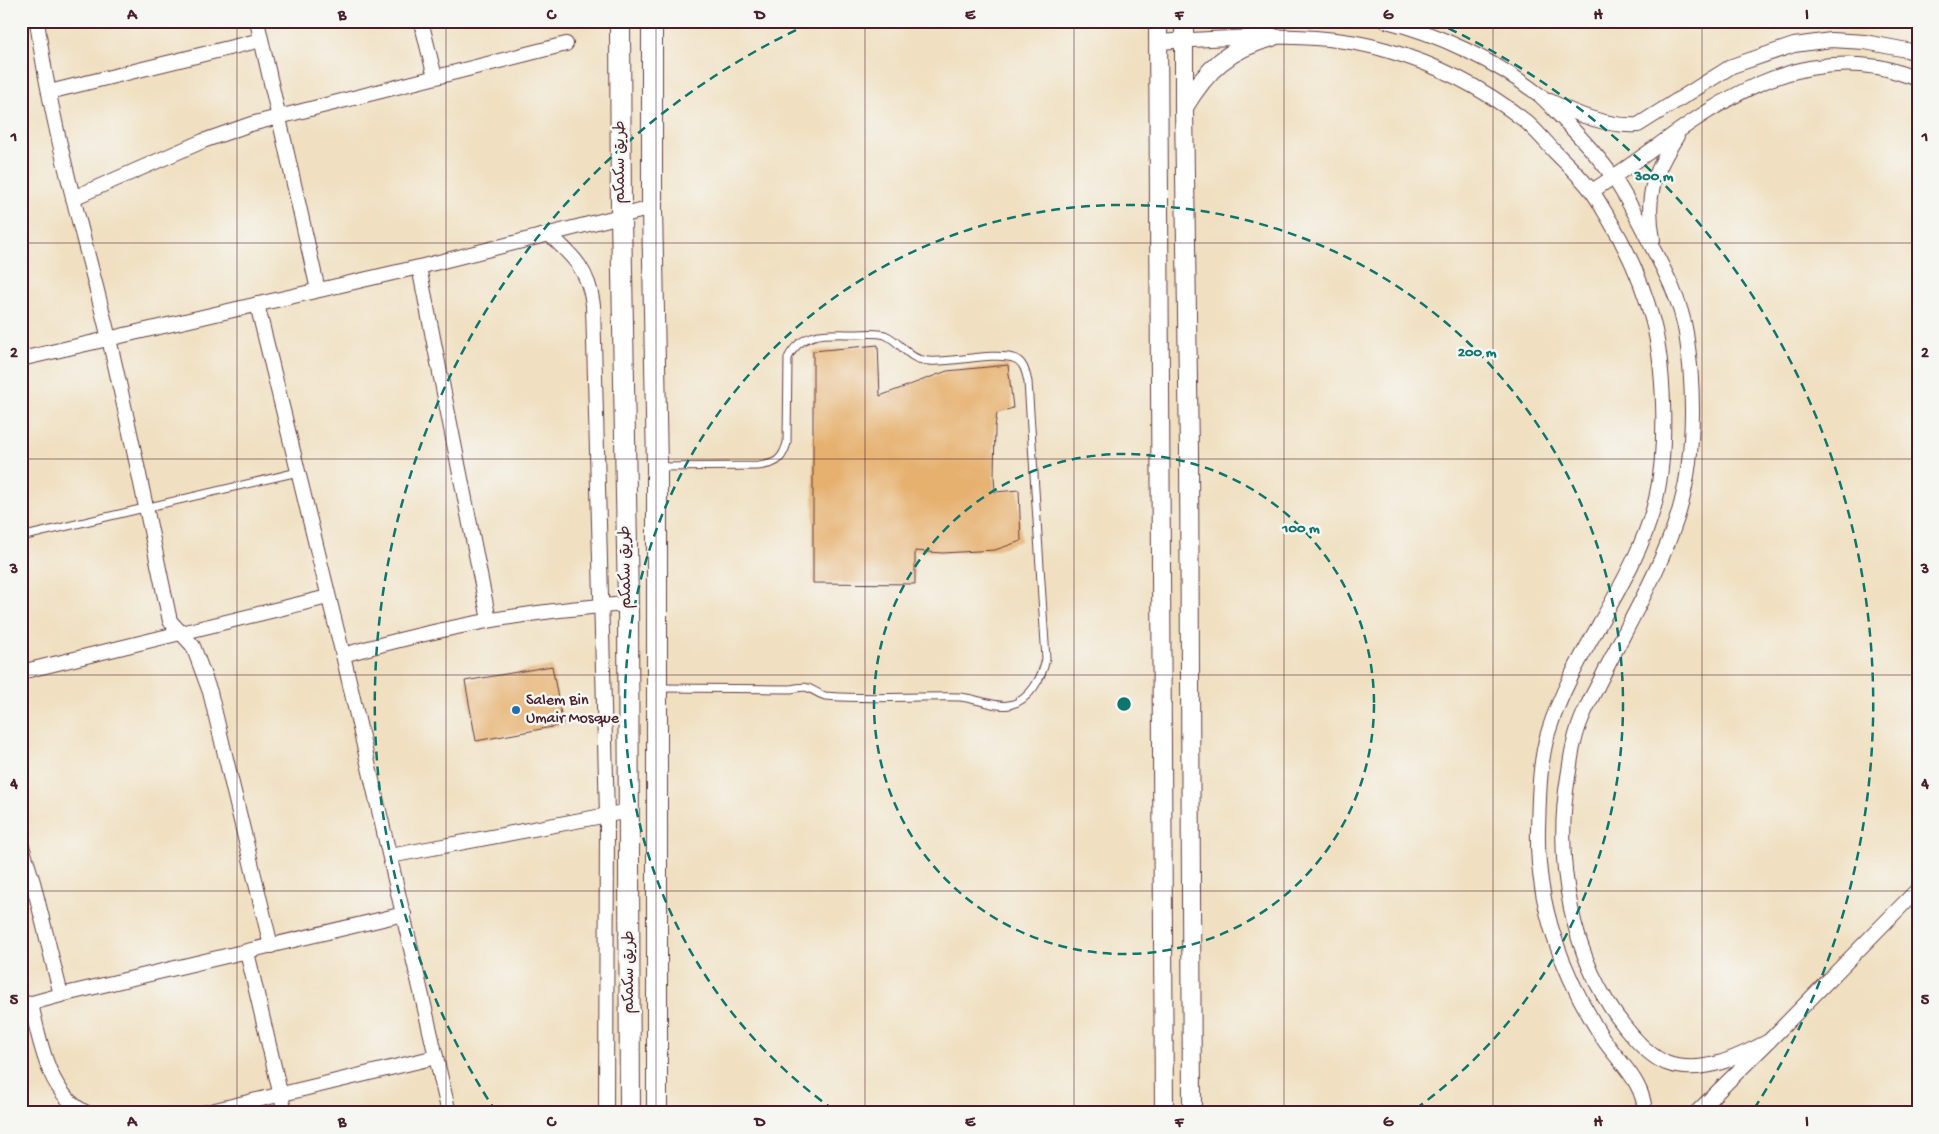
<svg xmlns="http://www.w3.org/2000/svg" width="1939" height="1134" viewBox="0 0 1939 1134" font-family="'Gochi Hand','Playpen Sans Arabic',sans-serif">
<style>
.building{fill:#e6b06e}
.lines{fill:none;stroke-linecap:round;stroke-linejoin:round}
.service-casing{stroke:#633c42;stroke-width:9}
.minor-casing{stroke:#633c42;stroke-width:16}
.tertiary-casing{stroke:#633c42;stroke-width:20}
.secondary-casing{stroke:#633c42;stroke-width:22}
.service{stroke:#fff;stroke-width:7}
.minor{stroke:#fff;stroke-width:14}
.tertiary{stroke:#fff;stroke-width:18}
.secondary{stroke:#fff;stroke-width:20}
.grid{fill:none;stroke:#4a1f2b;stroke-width:1;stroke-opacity:0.55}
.ring{fill:none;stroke:#0f766e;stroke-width:2.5;stroke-dasharray:9 6}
.poi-dot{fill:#1f6fb2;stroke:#f6f6f2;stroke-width:2}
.labels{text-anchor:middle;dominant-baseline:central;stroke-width:5;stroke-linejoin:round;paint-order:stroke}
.street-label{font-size:16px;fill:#4a1f2b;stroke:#f6f6f2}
.poi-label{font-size:16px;fill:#4a1f2b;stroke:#f6f6f2;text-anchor:start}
.centre{fill:#0f766e;stroke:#f6f6f2;stroke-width:2.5}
.ring-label{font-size:15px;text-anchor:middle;font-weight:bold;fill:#0f766e;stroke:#f6f6f2;stroke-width:5;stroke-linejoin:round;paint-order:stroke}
.neatline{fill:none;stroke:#4a1f2b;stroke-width:2}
.grid-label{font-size:16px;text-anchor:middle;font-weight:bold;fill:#4a1f2b}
</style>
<rect width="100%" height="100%" fill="#f6f6f2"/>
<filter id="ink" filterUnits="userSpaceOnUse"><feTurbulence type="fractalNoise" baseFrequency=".02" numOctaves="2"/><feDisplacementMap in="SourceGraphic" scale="10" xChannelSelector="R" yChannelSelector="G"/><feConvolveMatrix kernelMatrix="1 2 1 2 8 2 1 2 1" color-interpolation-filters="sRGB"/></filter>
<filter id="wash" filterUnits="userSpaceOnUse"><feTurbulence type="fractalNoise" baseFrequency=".0096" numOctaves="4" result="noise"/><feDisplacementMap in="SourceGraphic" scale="20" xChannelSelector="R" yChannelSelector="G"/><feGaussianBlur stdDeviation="1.12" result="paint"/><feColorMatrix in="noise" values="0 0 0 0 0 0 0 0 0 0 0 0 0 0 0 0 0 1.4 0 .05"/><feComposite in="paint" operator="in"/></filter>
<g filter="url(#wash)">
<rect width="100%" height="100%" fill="#f0e0c1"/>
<g id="blocks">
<g class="building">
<polygon points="878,345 880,396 947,371 1008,365 1013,408 997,413 995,427 994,476 995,492 1019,490 1021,541 995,550 943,553 915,551 915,584 813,583 813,351"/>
<polygon points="552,666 563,725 476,741 465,681"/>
</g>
</g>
</g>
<g filter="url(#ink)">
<use href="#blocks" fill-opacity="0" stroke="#633c42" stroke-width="1"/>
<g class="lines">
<g class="service-casing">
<g id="service">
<path d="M658,467l100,-1c17,-2 24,-5 29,-23l1,-85c14,-28 40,-24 67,-24 9,0 21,-2 30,1 18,8 22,25 44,26 23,2 64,-9 84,-3 11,3 13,15 15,24l18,277c-4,18 -16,42 -37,46 -13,3 -34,-7 -49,-8 -45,-1 -90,3 -135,-1 -17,-6 -13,-12 -34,-7l-131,-1"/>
<polyline points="21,537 298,472"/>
</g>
</g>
<g class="minor-casing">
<g id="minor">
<path d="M37,21c14,108 47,213 72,318 22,94 41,188 61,282l23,25 17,46 61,254"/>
<polyline points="257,21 318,290"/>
<polyline points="421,21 435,77"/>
<path d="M1386,21c51,12 111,41 152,73 9,7 16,16 24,24 19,20 38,40 53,62 14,21 25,43 36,65 15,28 30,57 35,88 9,57 9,127 -8,182 -18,56 -49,107 -75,160 -11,22 -24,44 -29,68 -3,11 -4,23 -6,34 -14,84 3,183 57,250 11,14 25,29 41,36 35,13 72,-6 103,-22"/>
<path d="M1158,42c73,-4 157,-13 228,8 50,14 97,38 138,70 11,9 21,21 31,32 12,12 25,24 35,37 7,8 11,17 16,25 21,34 37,70 47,108 7,27 9,54 10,81 1,31 0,65 -7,96 -21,85 -83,152 -108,234 -9,31 -9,64 -10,96 -2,76 24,144 64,208 16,25 42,44 43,76"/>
<polyline points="49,92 261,40"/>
<path d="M1550,101c27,14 58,26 88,24l94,-59 62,-21 37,-5 34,2 42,8 11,4"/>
<path d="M1592,191c89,-56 171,-143 286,-124 13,2 27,8 40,12"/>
<polyline points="73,198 203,141 251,124 566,44"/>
<path d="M550,235c24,22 39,36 43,70l14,510 -1,298"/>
<path d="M1653,240c-8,-45 0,-66 24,-104"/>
<polyline points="419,267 489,620"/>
<polyline points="257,304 343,655 449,1113"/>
<polyline points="21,359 419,267 652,208"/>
<path d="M343,655c96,-27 185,-45 285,-51"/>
<polyline points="21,672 328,597"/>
<polyline points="21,843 33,882 61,995"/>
<polyline points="390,856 629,811"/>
<polyline points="247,952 285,1113"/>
<path d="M31,1004c9,37 17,91 56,109"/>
<polyline points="21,1006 61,995 404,914"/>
<polyline points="203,1113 436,1057"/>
<polyline points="1696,1113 1769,1041 1918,889"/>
</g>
</g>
<g class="tertiary-casing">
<g id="tertiary">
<polyline points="1158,21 1164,1113"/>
<polyline points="1184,21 1184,107 1189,451 1192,1113"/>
<path d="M1184,107c23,-38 44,-58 88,-70"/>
</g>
</g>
<g class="secondary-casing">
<g id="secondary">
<polyline points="620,21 621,216 628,604 630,1113"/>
<polyline points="652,21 652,208 657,467 657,1113"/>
</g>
</g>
<use href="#service" class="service"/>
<use href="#minor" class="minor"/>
<use href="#tertiary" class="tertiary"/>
<use href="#secondary" class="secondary"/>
</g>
</g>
<path class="grid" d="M237,21v1092M446,21v1092M656,21v1092M865,21v1092M1074,21v1092M1284,21v1092M1493,21v1092M1702,21v1092M21,243h1897M21,459h1897M21,675h1897M21,891h1897"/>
<g class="ring">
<circle cx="1124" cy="704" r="250"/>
<path d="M834 1110A499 499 0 1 1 1414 1110"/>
<path d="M496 1112A749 749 0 0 1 813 22M1435 22A749 749 0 0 1 1752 1112"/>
</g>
<circle class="poi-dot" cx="516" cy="710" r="5"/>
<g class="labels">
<g class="street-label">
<text transform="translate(621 162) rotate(-90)">طريق سكمكم</text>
<text transform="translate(627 567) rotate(-91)">طريق سكمكم</text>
<text transform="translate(630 972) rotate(-90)">طريق سكمكم</text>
</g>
<g class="poi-label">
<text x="526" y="701">Salem Bin<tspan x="526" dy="18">Umair Mosque</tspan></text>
</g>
</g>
<circle cx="1124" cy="704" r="8" class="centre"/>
<g class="ring-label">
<text x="1654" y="180">300 m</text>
<text x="1477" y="356">200 m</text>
<text x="1301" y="532">100 m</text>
</g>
<rect width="1939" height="1134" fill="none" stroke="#f6f6f2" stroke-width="55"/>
<rect x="28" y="28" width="1884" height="1078" class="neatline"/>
<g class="grid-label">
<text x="132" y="19">A</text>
<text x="342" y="19">B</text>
<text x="551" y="19">C</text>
<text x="760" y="19">D</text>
<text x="970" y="19">E</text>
<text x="1179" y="19">F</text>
<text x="1388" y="19">G</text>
<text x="1598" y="19">H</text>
<text x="1807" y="19">I</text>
<text x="14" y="141">1</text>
<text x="1925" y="141">1</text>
<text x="14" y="357">2</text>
<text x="1925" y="357">2</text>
<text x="14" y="573">3</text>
<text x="1925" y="573">3</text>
<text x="14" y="788">4</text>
<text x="1925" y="788">4</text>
<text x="14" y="1004">5</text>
<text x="1925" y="1004">5</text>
<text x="132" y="1126">A</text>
<text x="342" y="1126">B</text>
<text x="551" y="1126">C</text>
<text x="760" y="1126">D</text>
<text x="970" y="1126">E</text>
<text x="1179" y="1126">F</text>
<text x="1388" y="1126">G</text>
<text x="1598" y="1126">H</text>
<text x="1807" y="1126">I</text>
</g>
</svg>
